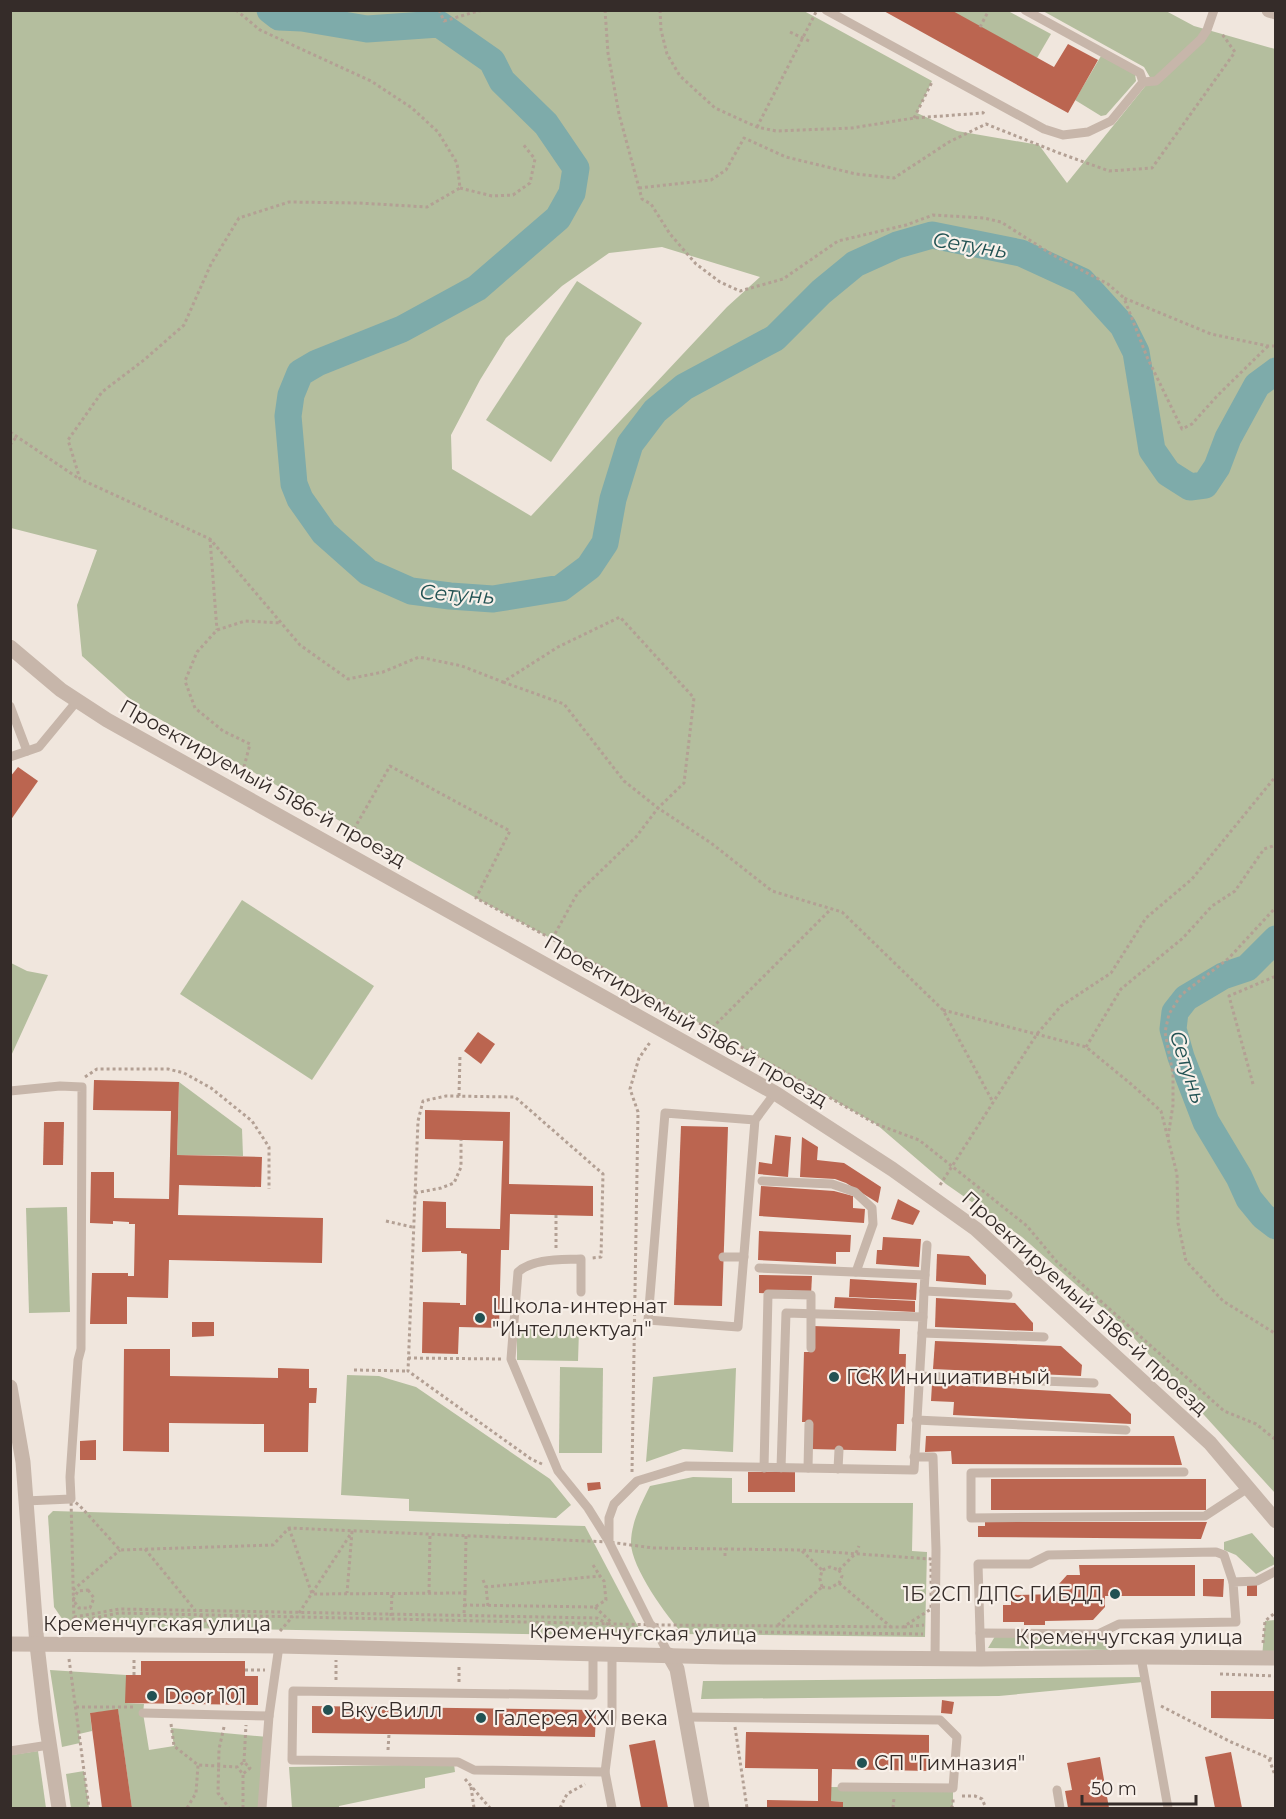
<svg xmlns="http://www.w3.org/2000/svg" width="1286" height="1819" viewBox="0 0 1286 1819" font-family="Montserrat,sans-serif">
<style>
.green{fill:#b4be9e;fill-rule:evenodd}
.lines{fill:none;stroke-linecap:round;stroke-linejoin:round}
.river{stroke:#7eabaa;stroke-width:27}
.building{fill:#bb6550}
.path{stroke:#b3a094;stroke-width:3;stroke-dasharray:3 3;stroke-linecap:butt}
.service{stroke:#c7b6aa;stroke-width:9}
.minor{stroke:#c7b6aa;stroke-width:15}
.tertiary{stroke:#c7b6aa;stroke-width:15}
.poi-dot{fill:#225253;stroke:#f8f0e9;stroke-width:2}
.labels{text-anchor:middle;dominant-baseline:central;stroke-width:4.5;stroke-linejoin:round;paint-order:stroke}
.street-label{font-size:20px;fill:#352c29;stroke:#f8f0e9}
.poi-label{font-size:20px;fill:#352c29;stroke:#f8f0e9;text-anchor:start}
.water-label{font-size:21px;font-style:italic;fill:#225253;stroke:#f8f0e9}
</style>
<rect width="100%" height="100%" fill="#f0e6dd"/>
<g class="green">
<path d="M11,11h793l128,70 -15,32 40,18 82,14 28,38 84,-104 -7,-12 -101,-56h123l28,15 81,23v1444l-151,-166 -102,-90 -76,-53 -70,-60 -324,-185 -76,-41 -336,-190 -58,-52 -5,-51 20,-55 -86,-22zM662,247l98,30 -33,30 -196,209 -79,-47 -1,-34 29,-55 26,-42 56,-52 47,-33z"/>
<polygon points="951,11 1008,11 1051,34 1037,58"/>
<polygon points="1101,56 1135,74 1136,81 1106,115 1101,116 1075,100"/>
<polygon points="577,281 642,323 551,462 486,420"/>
<polygon points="242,900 374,986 312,1080 180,994"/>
<polygon points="11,963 27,971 48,975 11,1056"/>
<polygon points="179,1082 242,1129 243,1156 177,1155"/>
<polygon points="67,1207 70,1312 29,1313 26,1208"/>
<polygon points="517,1328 579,1329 578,1361 517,1360"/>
<polygon points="560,1367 603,1368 602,1453 559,1453"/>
<polygon points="736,1368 733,1452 683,1449 646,1462 653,1377"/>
<polygon points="347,1375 379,1376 416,1387 550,1479 571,1505 556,1518 409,1511 409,1499 341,1495"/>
<path d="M693,1477l39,1v25h181l-1,48 15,1 -2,85 -242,-3c-16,-17 -52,-67 -52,-91 0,-20 10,-39 19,-57z"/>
<polygon points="53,1511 585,1526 643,1636 73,1626 65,1623 54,1607 48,1516"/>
<polygon points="1252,1533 1275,1559 1275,1564 1256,1574 1236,1555 1224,1550 1224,1542"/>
<polygon points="1275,1620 1275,1658 1262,1658 1265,1621"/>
<polygon points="997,1633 1098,1634 1112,1650 988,1648"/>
<polygon points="50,1670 126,1675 126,1703 144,1704 143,1713 149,1750 174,1746 171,1728 268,1737 262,1808 132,1808 118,1710 90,1713 92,1731 79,1734 80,1743 62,1747"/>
<polygon points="1145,1677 1143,1682 999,1696 701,1699 703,1681"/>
<polygon points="38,1751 46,1808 11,1808 11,1755"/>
<polygon points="454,1764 455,1772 425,1778 425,1788 339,1806 339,1808 292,1808 289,1767"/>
<polygon points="84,1771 89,1808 71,1808 66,1774"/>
<polygon points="831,1787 953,1788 953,1805 951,1808 843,1808 843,1802 831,1801"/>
</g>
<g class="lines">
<g class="river">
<polyline points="270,10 279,17 302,18 367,29 439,24 492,61 502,81 546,124 576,168 572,193 558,218 477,288 402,329 317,363 300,373 291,395 288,416 294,484 300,499 324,533 368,572 411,591 450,596 493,599 561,588 589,567 605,543 613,499 630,444 655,411 684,387 775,338 821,292 855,264 897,245 932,235 1021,253 1082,281 1123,326 1136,352 1152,450 1168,473 1190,487 1205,485 1217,467 1228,438 1257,385 1276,371"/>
<polyline points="1276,939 1247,968 1223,976 1186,998 1175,1012 1173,1029 1181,1057 1206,1122 1239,1177 1249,1199 1263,1216 1276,1226"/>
</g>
</g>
<g class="building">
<polygon points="882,10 951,10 1054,67 1068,44 1098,60 1068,113"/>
<polygon points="18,767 38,781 10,821 10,777"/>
<polygon points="478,1032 495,1044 481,1064 464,1051"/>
<polygon points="94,1080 179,1082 177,1155 262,1157 261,1187 179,1185 178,1215 323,1218 322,1263 169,1260 168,1298 127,1297 127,1324 90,1324 92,1273 128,1273 128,1276 134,1276 135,1224 129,1224 129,1222 113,1221 113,1224 90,1223 91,1172 114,1172 114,1198 169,1199 171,1111 93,1110"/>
<polygon points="425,1110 510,1112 509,1184 593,1186 593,1216 510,1214 509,1250 501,1250 499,1328 459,1327 458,1354 422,1353 423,1302 460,1303 460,1305 466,1305 467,1254 461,1253 461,1251 422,1252 423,1201 446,1202 446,1228 500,1229 503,1141 425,1139"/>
<polygon points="44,1122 64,1122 63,1165 43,1165"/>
<polygon points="681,1126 728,1127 722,1306 674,1305"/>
<polygon points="775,1135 791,1137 788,1177 758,1174 759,1162 772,1164"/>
<polygon points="802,1137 818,1147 817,1160 844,1163 881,1187 878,1203 846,1183 835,1179 800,1177"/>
<polygon points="761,1186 834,1191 853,1196 853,1208 865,1209 864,1223 759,1216"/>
<polygon points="898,1199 920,1211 913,1225 891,1219"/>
<polygon points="759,1231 851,1235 850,1252 836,1252 836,1264 758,1260"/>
<polygon points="883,1237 921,1239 919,1267 876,1264 877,1250 882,1250"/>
<polygon points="937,1254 969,1256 986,1275 986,1285 936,1281"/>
<polygon points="759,1275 812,1276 811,1295 759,1293"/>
<polygon points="850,1279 917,1283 916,1300 849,1297"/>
<polygon points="835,1297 915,1301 915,1312 834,1308"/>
<polygon points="936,1298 1015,1303 1033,1323 1033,1331 935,1327"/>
<polygon points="192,1322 214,1322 214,1336 192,1337"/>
<polygon points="813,1326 900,1329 899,1354 906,1354 904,1424 897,1424 896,1451 810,1449 810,1422 802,1422 804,1352 813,1352"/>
<polygon points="935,1341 1061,1346 1082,1365 1081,1376 933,1369"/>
<polygon points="124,1349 170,1349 170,1376 278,1378 278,1368 309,1369 309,1388 317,1388 316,1403 309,1403 308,1452 264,1452 264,1424 169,1423 169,1452 123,1451"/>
<polygon points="932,1384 1110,1394 1131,1414 1131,1424 953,1415 954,1402 931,1401"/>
<polygon points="926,1436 1174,1436 1182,1465 952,1464 951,1451 925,1452"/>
<polygon points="96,1440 96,1460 80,1460 80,1441"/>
<rect x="748" y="1472" width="47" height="20"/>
<rect x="991" y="1479" width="215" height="31"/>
<polygon points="600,1482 601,1489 588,1491 587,1483"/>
<polygon points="985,1522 1207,1522 1201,1539 978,1537 978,1526 985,1526"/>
<polygon points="1079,1565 1195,1565 1195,1596 1105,1596 1105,1607 1093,1620 1045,1621 1045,1625 1024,1625 1024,1622 1003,1622 1003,1605 1011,1605 1011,1595 1059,1594 1059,1584 1067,1575 1080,1575"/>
<polygon points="1203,1579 1224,1579 1223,1597 1203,1596"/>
<rect x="1247" y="1581" width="10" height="15"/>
<polygon points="141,1661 245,1661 245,1676 258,1676 258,1705 125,1703 126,1675 141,1675"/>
<polygon points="1211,1691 1276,1691 1276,1719 1211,1718"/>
<polygon points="942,1700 954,1702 952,1714 941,1713"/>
<polygon points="312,1706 596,1710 595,1737 312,1733"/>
<polygon points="118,1709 132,1808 102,1808 90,1713"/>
<polygon points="746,1732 929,1735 929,1771 832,1769 831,1801 843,1802 843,1808 767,1808 767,1800 818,1801 818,1769 745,1768"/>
<polygon points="655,1740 668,1808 641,1808 629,1745"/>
<polygon points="1231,1752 1242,1808 1215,1808 1205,1757"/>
<polygon points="1100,1757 1109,1808 1068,1808 1065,1791 1072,1790 1067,1763"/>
</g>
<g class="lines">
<g class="path">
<polyline points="236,10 260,30 371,81 412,108 438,132 457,163 460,188 427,207 359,203 289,202 239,218 211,264 184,325 144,360 102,392 68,440 80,479 210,539 300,645 348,679 383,672 419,657 462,666 503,682 558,647 620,617 694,698 684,783 658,808 636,837 577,894 552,939"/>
<polyline points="439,10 444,21 478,11 486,10"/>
<polyline points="605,10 608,53 619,114 642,199 651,204 670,234 696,264 720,282 740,291 783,279 838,241 906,225 933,215 984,218 1001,222 1053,255 1108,284 1124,298"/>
<polyline points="660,10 661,30 667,54 680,76 715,108 757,127 776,131 852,128 914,118 983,113 985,109"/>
<polyline points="980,27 989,10"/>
<polyline points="790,32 809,41"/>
<polyline points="914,118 932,82"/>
<polyline points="757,127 816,12"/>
<polyline points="460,188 492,196 513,195 530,183 535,159 522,143"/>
<polyline points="639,188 711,180 726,170 744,138 786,157 856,174 894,178 949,142 986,124 1059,153 1109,171 1152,168 1235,52 1222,34"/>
<polyline points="1268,346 1217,396 1192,424 1182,429 1147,357 1124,298 1211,334 1268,346 1276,346"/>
<polyline points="10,432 78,478"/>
<polyline points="10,445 17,436"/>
<polyline points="210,539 217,630"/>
<polyline points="503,682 564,704 624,781 658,808 711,843 772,891 842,912 943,1010 993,1102"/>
<polyline points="244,767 250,744 223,731 195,708 185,681 197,652 217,630 245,621 281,623"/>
<polyline points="354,829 390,766 510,831 476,898 552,939 876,1124 919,1140 1027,1226 1057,1262 1224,1411 1256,1424 1276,1440"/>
<polyline points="943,1010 1086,1047 1131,1084 1161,1111 1177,1174 1178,1223 1186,1261 1223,1301 1276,1334"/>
<polyline points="706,1038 711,1029 830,910"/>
<polyline points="1086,1047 1121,989 1183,938 1212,906 1235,891 1264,849 1276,845"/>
<polyline points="85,1077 97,1069 168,1069 184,1073 211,1088 252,1121 269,1147 269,1189"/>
<polyline points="1253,1084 1229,996 1276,976"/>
<polyline points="459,1096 460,1055"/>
<polyline points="1168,1137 1173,1105 1173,1074 1165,1032 1169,1014 1181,995 1229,958 1276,907"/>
<polyline points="940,1185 1037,1034 1061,1006 1111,973 1146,918 1192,879 1276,776"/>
<polyline points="415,1193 441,1188 454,1183 461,1167 461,1140"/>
<polyline points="556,1215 556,1249"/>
<polyline points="386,1221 412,1227"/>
<polyline points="408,1358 501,1359"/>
<polyline points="354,1370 408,1371"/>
<polyline points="542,1464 531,1459 408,1371 418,1121 423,1101 446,1096 515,1097 603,1174 601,1257 592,1258"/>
<polyline points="632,1472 638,1112 630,1089 639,1058 651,1041"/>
<polygon points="71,1499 80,1506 120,1550 273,1545 289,1528 609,1542 653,1548 801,1550 931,1559 931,1609 903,1627 662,1625 119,1613 74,1622"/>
<polyline points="289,1528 312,1594 465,1593 464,1615"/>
<polyline points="145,1549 195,1610"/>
<polyline points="802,1551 822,1570"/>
<polyline points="725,1556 725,1548"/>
<polyline points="593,1565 600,1576"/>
<polyline points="839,1570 856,1553 859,1546"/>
<polyline points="839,1570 842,1576 839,1583"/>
<polyline points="483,1580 486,1587"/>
<polyline points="839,1583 891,1627"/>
<polyline points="822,1587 820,1579 822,1570 830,1567 839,1570"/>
<polyline points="822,1587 830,1588 839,1583"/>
<polyline points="73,1590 120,1550"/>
<polygon points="88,1590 94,1598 90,1608 79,1608 73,1600 78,1591"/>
<polyline points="429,1593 430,1534"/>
<polyline points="465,1593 466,1536"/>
<polyline points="464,1605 595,1607 606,1600 604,1581 600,1576 486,1587 488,1606"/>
<polyline points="595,1607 611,1622"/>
<polyline points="299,1613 352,1532 347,1593"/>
<polyline points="200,1615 213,1630"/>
<polyline points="391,1616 392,1594"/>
<polyline points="74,1617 120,1609 597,1618 616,1629 641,1630"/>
<polyline points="778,1625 822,1587"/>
<polyline points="904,1627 924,1625"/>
<polyline points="280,1631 293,1616"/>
<polyline points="669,1631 923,1634"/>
<polyline points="1263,1643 1265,1621 1276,1612"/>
<polyline points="69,1659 89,1808"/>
<polyline points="245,1670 265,1670"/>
<polyline points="1220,1674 1276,1676"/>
<polyline points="134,1675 134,1660"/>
<polyline points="336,1680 336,1660"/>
<polyline points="459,1682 459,1665"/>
<polyline points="1161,1706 1231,1742 1276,1761"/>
<polyline points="76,1707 135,1707"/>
<polyline points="171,1724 174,1746 198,1765 237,1767 243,1774 250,1768 244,1762 237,1767"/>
<polyline points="224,1727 219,1749 218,1793 229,1808"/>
<polyline points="735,1727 747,1808"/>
<polyline points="388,1750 389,1734"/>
<polyline points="1269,1759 1276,1778"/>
<polyline points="244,1762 246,1725"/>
<polyline points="465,1779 490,1808"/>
<polyline points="471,1787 474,1808"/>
<polyline points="962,1796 975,1796 982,1799 986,1808"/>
<polyline points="187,1808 196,1793 198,1765"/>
<polyline points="243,1808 243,1774"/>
<polyline points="560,1808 567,1794 585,1784"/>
<polyline points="893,1808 894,1798"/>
<polyline points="951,1808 953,1805 953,1799"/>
</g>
<g class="service">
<polyline points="826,10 1044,129 1063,135 1088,132 1111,121 1143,82 1140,73 1025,10"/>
<polyline points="1143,82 1156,81 1201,39 1207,30 1214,10"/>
<polyline points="10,706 27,751"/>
<polyline points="10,757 39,747 77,701"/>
<polyline points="10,1091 60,1086 82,1087 81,1349 78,1360 70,1477 71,1499 25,1501"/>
<polyline points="755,1120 738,1327 648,1320 665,1113 755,1120 775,1093"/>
<polyline points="762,1181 832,1184 855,1192 872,1208 873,1224 856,1272"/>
<polyline points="723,1257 744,1257"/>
<polyline points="759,1268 925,1275 924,1291 1008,1295"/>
<polyline points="925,1275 927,1245"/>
<path d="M581,1292v-33c-19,1 -48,-1 -63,13l-7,87 47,112 30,37 20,32"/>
<polyline points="923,1317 924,1291"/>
<polyline points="922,1333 1044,1337"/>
<polyline points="919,1376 1094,1383"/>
<polyline points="916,1420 1126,1430"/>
<polyline points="914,1457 933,1457 936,1549 935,1659"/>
<polyline points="764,1468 768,1294 811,1295 811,1348"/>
<polyline points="808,1468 809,1424"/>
<polyline points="838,1469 839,1450"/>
<polyline points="1184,1472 971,1473 971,1518 1205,1516 1248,1488"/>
<polyline points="980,1633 978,1564 1030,1564 1048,1555 1216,1552 1224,1555 1233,1582"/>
<polyline points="593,1653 593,1695 293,1691 292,1760 458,1762 474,1770 605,1772"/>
<polyline points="612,1654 612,1718 605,1772 612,1808"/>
<polyline points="669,1655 656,1630 650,1624 609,1542 609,1518 614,1504 637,1481 686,1466 914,1470 923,1317 786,1313 781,1468"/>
<polyline points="1141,1657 1168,1808"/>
<polyline points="981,1659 980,1633 1098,1634 1119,1624 1236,1622 1233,1582 1257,1581 1276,1571"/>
<polyline points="143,1713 269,1716 279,1646"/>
<polyline points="686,1717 940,1720 957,1737 953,1788 842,1787"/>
<polyline points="10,1751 49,1745"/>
<polyline points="1057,1790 1060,1808"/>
<polyline points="262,1808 269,1716"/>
</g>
<polyline class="minor" points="669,1655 677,1669 702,1808"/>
<g class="tertiary">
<polyline points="1269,10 1276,12"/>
<polyline points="10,647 61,690 107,720 775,1093 892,1169 976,1229 1210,1443 1276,1521"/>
<polyline points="10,1387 23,1462 37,1645 46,1722 59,1808"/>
<polyline points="10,1644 279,1646 723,1657 981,1659 1141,1657 1276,1658"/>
</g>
</g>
<g class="poi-dot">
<circle cx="480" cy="1318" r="6"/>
<circle cx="834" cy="1377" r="6"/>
<circle cx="1115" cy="1594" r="6"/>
<circle cx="152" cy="1696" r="6"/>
<circle cx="328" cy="1710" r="6"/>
<circle cx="481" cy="1718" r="6"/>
<circle cx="862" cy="1763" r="6"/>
</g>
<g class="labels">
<g class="street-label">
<text transform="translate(263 783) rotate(29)">Проектируемый 5186-й проезд</text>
<text transform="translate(686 1021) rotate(30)">Проектируемый 5186-й проезд</text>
<text transform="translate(1085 1303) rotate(42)">Проектируемый 5186-й проезд</text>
<text x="157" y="1624">Кременчугская улица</text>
<text transform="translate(643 1633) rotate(1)">Кременчугская улица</text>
<text x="1129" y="1637">Кременчугская улица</text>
</g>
<g class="poi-label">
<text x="492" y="1306">Школа-интернат<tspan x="492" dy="23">"Интеллектуал"</tspan></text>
<text x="846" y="1377">ГСК Инициативный</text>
<text x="1103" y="1594" text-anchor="end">1Б 2СП ДПС ГИБДД</text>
<text x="164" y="1696">Door 101</text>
<text x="340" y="1710">ВкусВилл</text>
<text x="493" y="1718">Галерея XXI века</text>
<text x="874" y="1763">СП "Гимназия"</text>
</g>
<g class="water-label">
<text transform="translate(970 245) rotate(9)">Сетунь</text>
<text transform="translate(457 594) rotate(4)">Сетунь</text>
<text transform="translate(1188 1067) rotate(72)">Сетунь</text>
</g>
</g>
<rect width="1286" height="1819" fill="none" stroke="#352c29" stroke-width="24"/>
<path d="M1082 1795v9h114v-9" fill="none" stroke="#352c29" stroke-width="3"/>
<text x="1091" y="1795" font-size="18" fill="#352c29" stroke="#f8f0e9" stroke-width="4.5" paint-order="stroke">50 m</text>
</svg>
